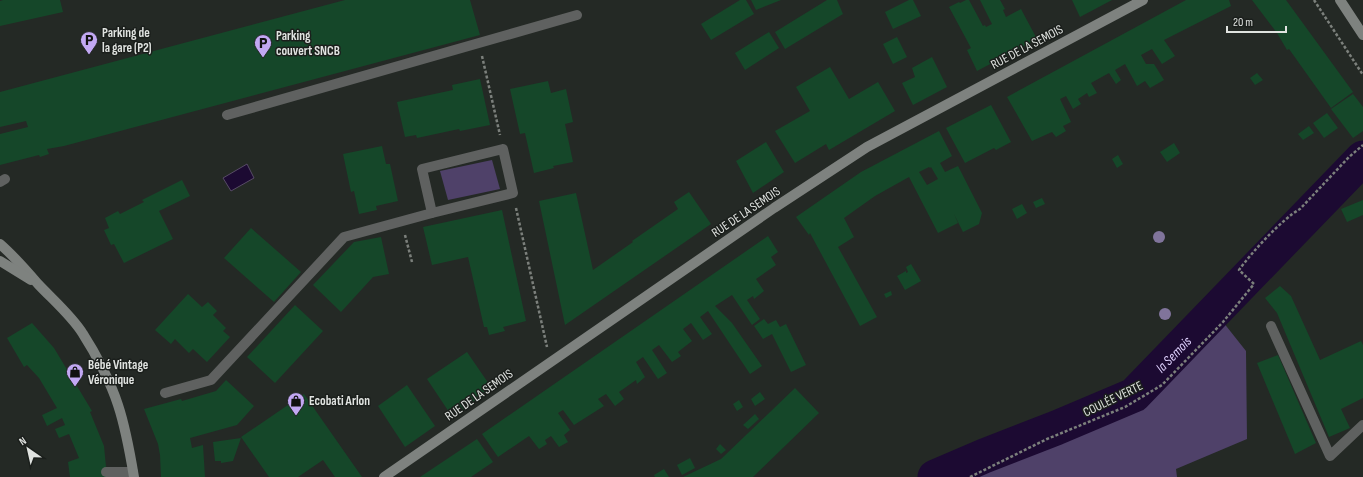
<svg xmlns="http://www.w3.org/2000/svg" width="1363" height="477" viewBox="0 0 1363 477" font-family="'Sofia Sans Condensed',sans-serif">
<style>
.green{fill:#4f4169}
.water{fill:#1c0a32;stroke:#574b66}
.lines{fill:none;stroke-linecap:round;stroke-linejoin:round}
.river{stroke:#1c0a32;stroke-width:35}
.building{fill:#154729;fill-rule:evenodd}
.path{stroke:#7c807c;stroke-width:2.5;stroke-dasharray:3 2;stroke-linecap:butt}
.service{stroke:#5f6160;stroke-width:10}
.secondary{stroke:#7e827f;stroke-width:10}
.tree{fill:#80749b}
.labels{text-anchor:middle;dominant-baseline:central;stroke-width:3;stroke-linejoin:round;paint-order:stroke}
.poi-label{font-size:13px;font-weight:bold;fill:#e0e3e0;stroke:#1b1f1c;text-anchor:start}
.street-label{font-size:13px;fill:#e0e3e0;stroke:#1b1f1c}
.water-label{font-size:14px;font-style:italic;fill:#dfd1fe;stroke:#1b1f1c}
</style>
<rect width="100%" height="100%" fill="#242925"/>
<g class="green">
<polygon points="492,160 500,189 448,200 440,171"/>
<polygon points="1223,322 1246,351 1247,439 1176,469 1177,477 970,477 1047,439 1125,407 1162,385"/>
</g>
<polygon class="water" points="247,164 254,178 231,191 223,178"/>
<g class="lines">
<path class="river" id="s1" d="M935,477l49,-21 72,-28 78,-33 229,-237"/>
</g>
<g class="building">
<polygon points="3,0 60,0 63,12 0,26 0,1"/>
<polygon points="345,0 470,0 480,35 64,146 47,149 49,154 40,157 39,155 0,165 0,134 28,127 26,121 0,127 0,92"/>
<polygon points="740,0 746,0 754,14 711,40 701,24"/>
<polygon points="751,0 781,0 756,10"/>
<polygon points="827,0 837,0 843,14 785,49 775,32"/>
<polygon points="909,0 913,0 921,16 893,29 885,12"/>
<polygon points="966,0 969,0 983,26 985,25 986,27 992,24 980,0 1000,0 1005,9 1003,10 1006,17 1021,9 1037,39 977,71 967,50 971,48 949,7 959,2 960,3"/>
<polygon points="1072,0 1112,0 1080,17"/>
<polygon points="1186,0 1229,0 1231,6 1164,40 1175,56 1162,64 1152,49 1141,55 1146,64 1154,64 1164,80 1150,88 1145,81 1137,86 1125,64 1115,70 1121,80 1116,84 1109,73 1091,83 1097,93 1089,97 1087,93 1078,99 1081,104 1073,109 1066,96 1060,99 1071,122 1063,126 1066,131 1056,137 1052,132 1032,141 1007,97"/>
<polygon points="1252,0 1286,0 1353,92 1331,108 1289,49 1287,50 1277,33"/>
<polygon points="769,32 779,48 745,70 735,53"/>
<polygon points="897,37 907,57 893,64 883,44"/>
<polygon points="932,57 947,87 913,105 902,83 915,77 912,68"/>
<polygon points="830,67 849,99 878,82 895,111 829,150 826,144 795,163 775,131 810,111 796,87"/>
<polygon points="1257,73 1263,80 1255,85 1250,78"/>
<polygon points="480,79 490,125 460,131 459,129 417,138 416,135 405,137 397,102 453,90 452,85"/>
<polygon points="548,81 551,93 566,89 573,122 565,124 573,162 553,166 554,168 534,173 525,133 520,134 510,89"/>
<polygon points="1353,94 1363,107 1363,131 1353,138 1331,109"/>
<polygon points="991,105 1011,142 996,150 994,148 965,163 946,128"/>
<polygon points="1327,113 1338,128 1324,138 1313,123"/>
<polygon points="1309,126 1314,133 1303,140 1298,134"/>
<path d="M939,131l13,25 -12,7 5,9 13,-6 24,47 -3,11 -16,8 -9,-18 4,9 -20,10 -29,-56 -34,19 -31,22 10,19 -16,10 39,70 -17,9 -50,-93 -1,2 -13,-18 65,-45zM929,167l1,1 1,-1 7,12 -11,6 -8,-13z"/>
<polygon points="766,142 784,172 753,193 736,161"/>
<polygon points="1174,143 1180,153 1167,162 1160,152"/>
<polygon points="382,146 386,164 390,164 398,201 376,206 377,210 359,214 354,191 351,192 343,154"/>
<polygon points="1118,155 1123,164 1117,168 1112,159"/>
<polygon points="182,180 190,196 159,211 173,239 124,263 114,244 111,245 104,230 109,228 105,218 118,211 120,214 144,202 142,200"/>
<polygon points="689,192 711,224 565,325 539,201 576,193 593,270 633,242 632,241 678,209 674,202"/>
<polygon points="1042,198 1045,204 1036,208 1033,202"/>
<polygon points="1363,200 1363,215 1347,222 1341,209"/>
<polygon points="1022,204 1027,213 1017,219 1012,209"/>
<polygon points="502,210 526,321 503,327 505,331 489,335 487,327 484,327 468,257 432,265 423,227"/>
<polygon points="251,228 301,272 274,302 224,258"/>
<polygon points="768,236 778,252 771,257 776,265 756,279 764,291 754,299 753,296 747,300 760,319 752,325 732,295 715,306 732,323 762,366 750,374 708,311 700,317 712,334 703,340 691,323 683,329 692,341 678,352 681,356 672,362 659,345 652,350 667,373 658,379 643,357 636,362 645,377 637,384 636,380 619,392 624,399 615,406 606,394 598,399 604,406 574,425 563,410 558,413 570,430 564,435 568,442 559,447 551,436 545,440 547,444 539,449 529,436 498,457 482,434"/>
<polygon points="381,237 389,274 373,277 341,312 313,285 354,242"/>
<polygon points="911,264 921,281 905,290 897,276 906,271 906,273 908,272 906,267"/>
<polygon points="1280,286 1291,296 1320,360 1361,341 1363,345 1363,398 1341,409 1350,428 1329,437 1277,313 1265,298"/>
<polygon points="891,291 892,295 886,298 884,294"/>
<polygon points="188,294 202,307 208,302 217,311 213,315 226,328 223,331 230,337 207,362 193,349 189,353 175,339 171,344 155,330"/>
<polygon points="295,305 323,331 275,383 247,357"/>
<polygon points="764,319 768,324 776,320 780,327 786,324 806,365 791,372 772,334 763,339 754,326"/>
<polygon points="32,323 54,348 92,411 90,412 104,446 107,477 70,477 68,462 79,458 69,434 59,438 55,429 65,425 62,418 47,426 42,415 57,408 39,378 27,365 24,367 7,338"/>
<polygon points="467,352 491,387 475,398 474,403 464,410 462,408 451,415 427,379"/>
<polygon points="1278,355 1316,443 1295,454 1257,363"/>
<polygon points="226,380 254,406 237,425 190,438 192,448 203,445 205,477 161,477 160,455 158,444 144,409 181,399 182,401 216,391"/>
<polygon points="407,385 435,426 405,447 378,406"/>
<polygon points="795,388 819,413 753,477 683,477 721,459"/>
<polygon points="760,392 765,399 755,406 751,399"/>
<polygon points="304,394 362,477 335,477 323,460 298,477 269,477 241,437"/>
<polygon points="739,400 743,407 737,411 733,404"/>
<polygon points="755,414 759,419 748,429 743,425"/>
<polygon points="241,438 233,461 221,463 221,461 215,461 213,442"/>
<polygon points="477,439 493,462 471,477 420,477"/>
<polygon points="720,444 726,450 721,454 716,449"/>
<polygon points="690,458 695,468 682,475 677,465"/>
<polygon points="664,469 669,477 655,477 654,475"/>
</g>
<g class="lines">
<g class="path">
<polyline points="1314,0 1363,75"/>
<polyline points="482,56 500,135"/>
<polyline points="516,208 547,347"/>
<polyline points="405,235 412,262"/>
<path d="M970,477l77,-38 78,-32 37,-22 61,-63 31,-38 -15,-14c13,-18 42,-50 61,-61l49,-52 14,-12"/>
</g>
<g class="service">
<polyline points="227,115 577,15"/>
<polyline points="0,182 5,179"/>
<polyline points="1271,326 1330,456 1363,425"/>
<polyline points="165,393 211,380 344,237 432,213 513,193 503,149 422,169 432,213"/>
<polyline points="106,472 133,472"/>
</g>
<g class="secondary">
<polyline points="1340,0 1363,35"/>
<path d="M0,244c14,12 26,26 38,40 14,15 34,32 45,50 13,20 28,49 35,71 8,24 12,48 16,72"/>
<polyline points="0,261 31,280"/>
<polyline points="384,477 774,208 867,147 1143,0"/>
</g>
</g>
<g class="tree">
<circle cx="1159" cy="237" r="6"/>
<circle cx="1165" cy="314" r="6"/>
</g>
<defs>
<g id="parking-pin" transform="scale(0.9)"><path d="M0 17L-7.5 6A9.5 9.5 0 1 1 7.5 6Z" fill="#c2a8f3" stroke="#1b1f1c"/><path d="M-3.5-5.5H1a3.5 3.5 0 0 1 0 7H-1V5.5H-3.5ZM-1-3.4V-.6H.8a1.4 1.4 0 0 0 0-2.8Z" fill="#111"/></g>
<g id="shop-pin" transform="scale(0.9)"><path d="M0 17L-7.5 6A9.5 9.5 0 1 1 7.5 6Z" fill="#c2a8f3" stroke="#1b1f1c"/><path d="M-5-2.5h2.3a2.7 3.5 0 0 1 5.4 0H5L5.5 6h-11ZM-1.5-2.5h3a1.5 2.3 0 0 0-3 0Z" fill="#111"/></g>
</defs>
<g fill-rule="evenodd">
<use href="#parking-pin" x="89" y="40"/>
<use href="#parking-pin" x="263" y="43"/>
<use href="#shop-pin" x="75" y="372"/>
<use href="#shop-pin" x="296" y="401"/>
</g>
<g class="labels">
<g class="poi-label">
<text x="102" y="33">Parking de<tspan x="102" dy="15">la gare (P2)</tspan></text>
<text x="276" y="36">Parking<tspan x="276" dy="15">couvert SNCB</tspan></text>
<text x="88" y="365">Bébé Vintage<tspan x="88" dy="15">Véronique</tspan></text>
<text x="309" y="401">Ecobati Arlon</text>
</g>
<g class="street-label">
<text transform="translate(1027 47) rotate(-28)">RUE DE LA SEMOIS</text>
<text transform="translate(746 212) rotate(-34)">RUE DE LA SEMOIS</text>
<text transform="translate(479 395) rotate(-35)">RUE DE LA SEMOIS</text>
<text transform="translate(1113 399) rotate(-26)">COULÉE VERTE</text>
</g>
<g class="water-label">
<text stroke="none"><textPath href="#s1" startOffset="272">la Semois</textPath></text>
</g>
</g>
<g transform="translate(28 449) rotate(326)" stroke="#1b1f1c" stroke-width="3" paint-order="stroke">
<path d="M0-3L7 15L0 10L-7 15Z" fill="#e0e3e0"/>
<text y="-6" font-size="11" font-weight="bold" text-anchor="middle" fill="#e0e3e0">N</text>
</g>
<path d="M1227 26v6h59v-6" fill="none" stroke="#e0e3e0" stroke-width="2"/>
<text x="1233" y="26" font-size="12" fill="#e0e3e0" stroke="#1b1f1c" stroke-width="3" paint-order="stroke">20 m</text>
</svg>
